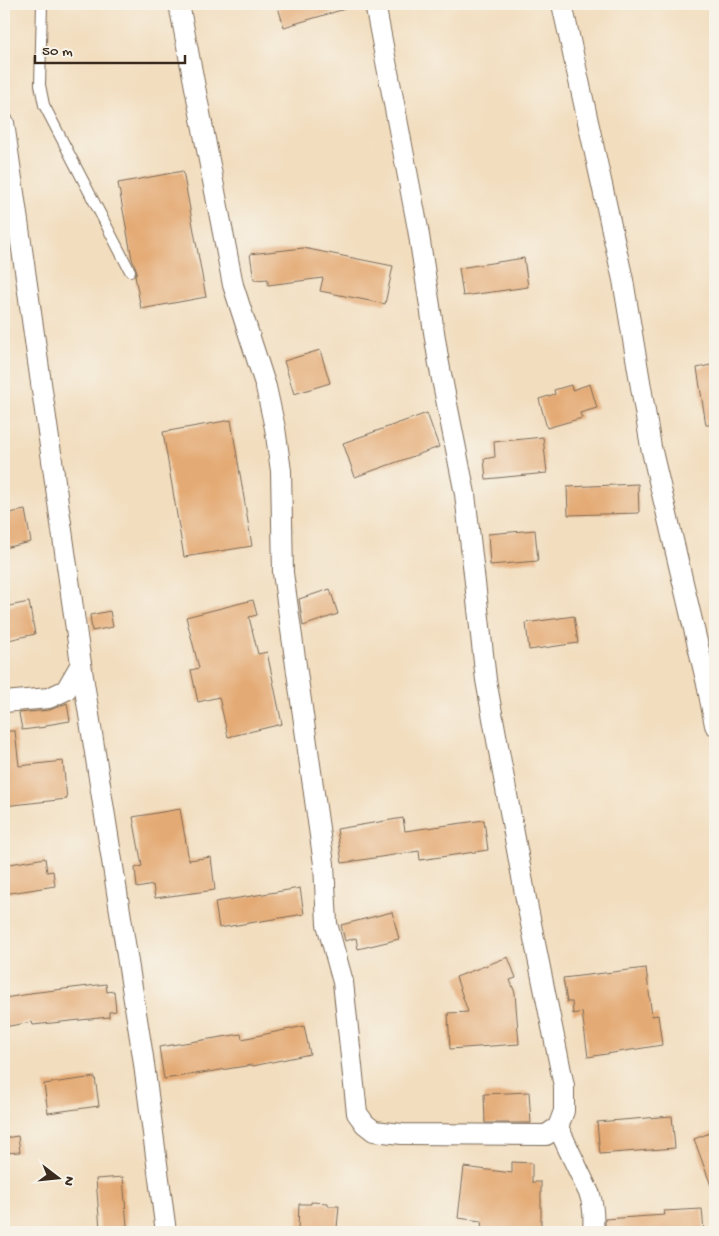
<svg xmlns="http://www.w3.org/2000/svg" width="719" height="1236" viewBox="0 0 719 1236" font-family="'Gochi Hand',sans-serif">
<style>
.building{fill:#e4aa74}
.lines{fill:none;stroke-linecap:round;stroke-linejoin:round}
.service-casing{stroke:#7b6956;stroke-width:12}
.minor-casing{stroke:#7b6956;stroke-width:22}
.service{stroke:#fff;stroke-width:10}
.minor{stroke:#fff;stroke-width:20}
</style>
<rect width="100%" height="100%" fill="#f7f3e8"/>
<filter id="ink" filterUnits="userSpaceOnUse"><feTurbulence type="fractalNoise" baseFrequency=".02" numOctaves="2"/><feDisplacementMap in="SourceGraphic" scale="10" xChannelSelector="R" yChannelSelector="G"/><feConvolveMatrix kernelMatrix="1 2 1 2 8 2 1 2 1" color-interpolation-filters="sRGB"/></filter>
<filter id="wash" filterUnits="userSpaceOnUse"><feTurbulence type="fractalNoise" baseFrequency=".0096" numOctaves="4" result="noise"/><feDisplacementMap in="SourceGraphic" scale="20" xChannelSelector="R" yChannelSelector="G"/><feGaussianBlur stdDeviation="1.12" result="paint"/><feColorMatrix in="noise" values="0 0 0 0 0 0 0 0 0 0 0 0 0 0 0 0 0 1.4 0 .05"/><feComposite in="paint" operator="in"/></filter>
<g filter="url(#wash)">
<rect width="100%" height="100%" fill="#f2ddbe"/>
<g id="blocks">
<g class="building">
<polygon points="277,4 348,4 348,8 284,27"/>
<polygon points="183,171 206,297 141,309 135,276 137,271 132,259 118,183"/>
<polygon points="303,248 393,266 385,304 320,291 323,278 268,285 268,279 254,280 250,254"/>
<polygon points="524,258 528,287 463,296 459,268"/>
<polygon points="320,350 330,383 294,394 284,361"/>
<polygon points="715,364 715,425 706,425 697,368"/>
<polygon points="590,384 597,408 580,413 582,418 547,428 539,399 555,394 554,390 571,385 572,390"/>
<polygon points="427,413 439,447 355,477 343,443"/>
<polygon points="231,420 252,546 184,557 163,432"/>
<polygon points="543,437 547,473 486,479 484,459 495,457 494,442"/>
<polygon points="638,484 639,513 568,515 567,487"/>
<polygon points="25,510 31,542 4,548 4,514"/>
<polygon points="535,530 538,561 490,565 488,534"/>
<polygon points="330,589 338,614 303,626 299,599"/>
<polygon points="253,600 257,615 249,617 258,654 267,652 282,724 228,737 219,697 198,702 191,670 199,668 186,617"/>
<polygon points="29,602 35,634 4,641 4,607"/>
<polygon points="110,611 113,627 92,631 90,615"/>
<polygon points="574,616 578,643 529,650 526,623"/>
<polygon points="67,703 70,721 46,725 46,727 22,730 19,713 50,710"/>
<polygon points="4,731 15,731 19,766 63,761 67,799 4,806"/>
<polygon points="180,809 189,860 211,857 215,890 155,898 153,885 137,888 135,868 142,866 133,817"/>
<polygon points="403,818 405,831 484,820 488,850 420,860 419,851 342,863 337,829"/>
<polygon points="45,858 47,872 53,871 55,886 4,894 4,865"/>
<polygon points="300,888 304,914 219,928 215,902"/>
<polygon points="392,912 399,939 358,949 356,938 345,941 341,925"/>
<polygon points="508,957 516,978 510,980 515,993 519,1044 450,1049 448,1013 468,1012 456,977"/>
<polygon points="646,968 652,1016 658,1015 662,1045 588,1057 582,1012 573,1014 572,1002 567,1002 563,978"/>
<polygon points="106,984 107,992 114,991 116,1011 109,1012 109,1017 33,1025 32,1022 4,1027 4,998 30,994 30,993"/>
<polygon points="304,1026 310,1054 253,1066 252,1065 164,1079 159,1047 241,1034 242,1039"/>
<polygon points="95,1077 99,1106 48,1113 44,1084"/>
<polygon points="529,1092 531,1123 485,1123 484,1094"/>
<polygon points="672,1116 675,1148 600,1154 597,1122"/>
<polygon points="715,1131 715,1191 713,1191 694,1139"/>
<polygon points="18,1136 20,1152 4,1153 4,1138"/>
<polygon points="512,1162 532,1163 532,1182 541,1182 541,1232 482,1232 481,1221 458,1218 464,1167 512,1173"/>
<polygon points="123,1177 127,1226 100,1229 96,1179"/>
<polygon points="311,1202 328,1203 328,1206 339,1206 337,1228 324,1227 323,1231 298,1229 299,1204 311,1204"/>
<polygon points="702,1209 704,1232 605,1232 605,1219 665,1215 664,1211"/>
</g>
</g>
</g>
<g filter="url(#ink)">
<use href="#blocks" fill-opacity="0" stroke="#7b6956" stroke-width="1"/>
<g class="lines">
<g class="service-casing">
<polyline id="service" points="42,4 40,85 44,105 130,271"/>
</g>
<g class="minor-casing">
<g id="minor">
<polyline points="179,4 233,285 266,387 275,428 281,471 283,573 324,864 327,924 343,982 357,1113 365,1124 374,1131 402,1134 546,1135 558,1127 564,1111 564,1086 526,899 486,680 465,494 439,364 418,229 375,4"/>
<polyline points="562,4 623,280 651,447 707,684 715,725"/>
<polyline points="4,123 81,664 143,1057 166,1232"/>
<polyline points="4,702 49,698 66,690 81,664"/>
<path d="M558,1127l32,68c4,13 4,24 3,37"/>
</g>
</g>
<use href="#service" class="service"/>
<use href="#minor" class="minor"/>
</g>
</g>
<rect width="719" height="1236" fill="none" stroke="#f7f3e8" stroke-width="20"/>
<g transform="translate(58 1178) rotate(106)" stroke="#f7f3e8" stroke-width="4" paint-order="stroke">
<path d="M0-4L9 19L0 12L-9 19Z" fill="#3b2a1e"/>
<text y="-8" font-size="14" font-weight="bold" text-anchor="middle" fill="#3b2a1e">N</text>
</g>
<path d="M35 55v8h150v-8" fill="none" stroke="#3b2a1e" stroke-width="2.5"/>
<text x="42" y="55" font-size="15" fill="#3b2a1e" stroke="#f7f3e8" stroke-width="4" paint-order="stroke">50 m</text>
</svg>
